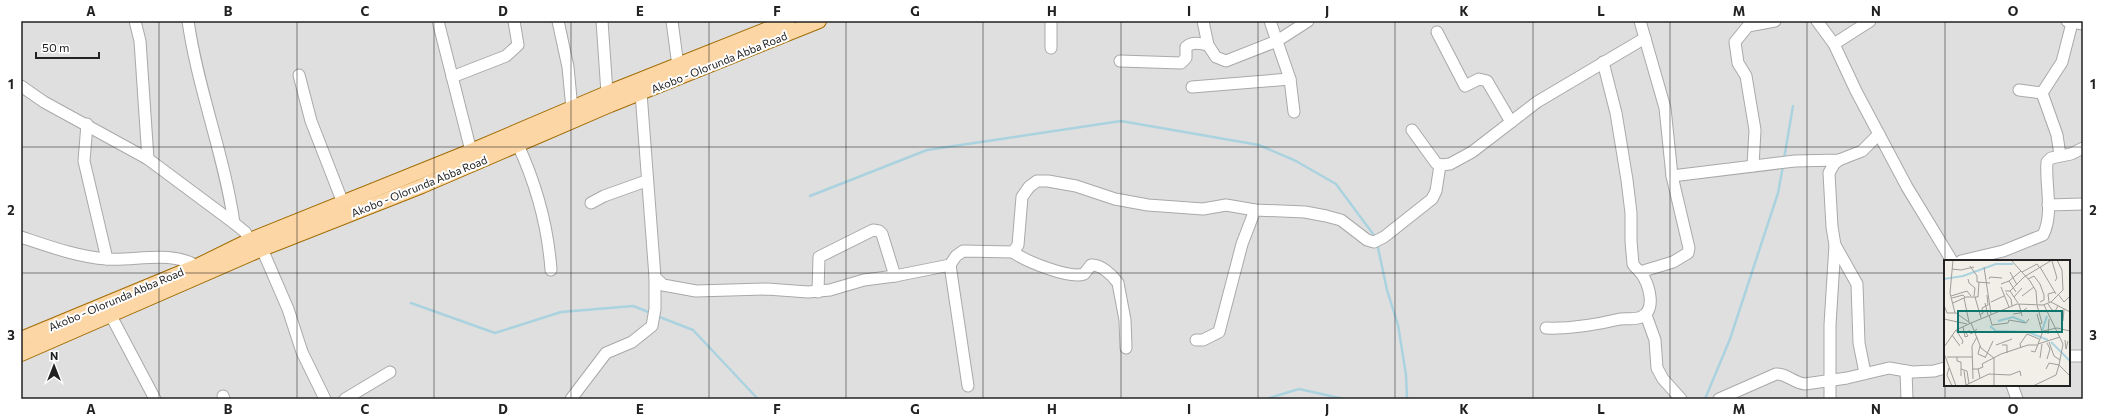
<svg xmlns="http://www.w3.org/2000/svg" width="2104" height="420" viewBox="0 0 2104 420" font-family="Commissioner,sans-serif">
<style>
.residential{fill:#e0dfdf;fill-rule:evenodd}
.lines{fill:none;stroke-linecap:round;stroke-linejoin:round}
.stream{stroke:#aad3df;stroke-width:2.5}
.minor-casing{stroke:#a9a9a9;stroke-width:13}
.major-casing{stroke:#a06b00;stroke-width:16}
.minor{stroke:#fff;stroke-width:11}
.major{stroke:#fcd6a4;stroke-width:14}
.grid{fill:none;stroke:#222;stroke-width:1;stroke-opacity:0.55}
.labels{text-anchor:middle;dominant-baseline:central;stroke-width:4;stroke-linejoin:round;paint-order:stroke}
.street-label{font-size:11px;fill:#222;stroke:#fff}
.inset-river{fill:none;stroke:#aad3df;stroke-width:2}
.inset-road{fill:none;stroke:#9f9d99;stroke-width:1}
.view{fill:#0f766e;fill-opacity:0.15;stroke:#0f766e;stroke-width:2}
.inset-edge{fill:none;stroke:#222;stroke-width:2}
.neatline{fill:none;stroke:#222;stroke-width:1.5}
.grid-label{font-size:13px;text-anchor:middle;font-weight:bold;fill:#222}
</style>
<rect width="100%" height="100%" fill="#f2efe9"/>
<path class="residential" d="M21,21h2062v378h-2062zM1945,261h124v124h-124z"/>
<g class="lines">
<g class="stream">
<polyline points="1784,159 1793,106"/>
<polyline points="810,196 927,150 1121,121 1259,145 1296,161 1336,184 1376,238"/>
<polyline points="1377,243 1387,290 1398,325 1406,375 1407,399"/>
<polyline points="411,303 495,333 561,312 633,306 651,313"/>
<polyline points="657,316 693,330 758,399"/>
<polyline points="1266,399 1299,389 1344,399"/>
<polyline points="1705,399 1730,339 1778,193 1783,166"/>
</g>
<g class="minor-casing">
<g id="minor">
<polyline points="135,21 140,41 148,159"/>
<path d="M188,21c10,69 36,133 46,202"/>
<polyline points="438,21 471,151"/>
<polyline points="558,21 568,67 572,109"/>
<polyline points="602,21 607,93"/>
<polyline points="672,21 678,66"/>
<polyline points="1203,21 1208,45"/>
<polyline points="1270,21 1290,79 1294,112"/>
<polyline points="1640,21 1665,108 1672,176 1689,248 1688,253 1673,262 1640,272"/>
<polyline points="1817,21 1834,44 1856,91 1907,187 1952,261"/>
<polyline points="2067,21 2083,24"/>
<polyline points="1437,32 1465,86 1479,79 1487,81 1511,122"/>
<polyline points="1834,44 1870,21"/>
<polyline points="1051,48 1051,21"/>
<path d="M1120,61l61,2 5,-5v-11c5,-5 15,-4 22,-2l8,12 10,4 51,-20 31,-20"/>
<polyline points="299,75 311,121 343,203"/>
<polyline points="452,77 506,56 518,45 514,21"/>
<polyline points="21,86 44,102 148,159 234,223 245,232 250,240"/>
<polyline points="1192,87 1290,79"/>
<polyline points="2019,90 2042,93 2062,62 2072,23"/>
<polyline points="641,93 655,277 663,285 696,291 767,289 808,292 830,290 864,280 895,276 950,265 956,256 963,251 1013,252 1018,245 1022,197 1029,187 1037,181 1048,181 1076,186 1115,199 1148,205 1203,209 1226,205 1255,210 1305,212 1326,216 1341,220 1367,240 1374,242 1384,237 1432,199 1436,191 1440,165"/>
<polyline points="2042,93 2057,135 2060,155"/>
<polyline points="87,124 84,161 107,259"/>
<polyline points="1412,130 1436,163 1440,165 1450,164 1472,152 1537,102 1645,38"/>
<path d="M518,145c18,39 30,83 33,125"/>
<polyline points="1753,166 1755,130 1746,76 1738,63 1735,42 1748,26 1775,21"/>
<polyline points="1672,176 1795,161 1839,160 1862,151 1879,134"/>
<polyline points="591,203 604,196 646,181"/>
<polyline points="2048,205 2083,204"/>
<path d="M21,237c27,9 57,20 86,22 29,2 64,-9 90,7"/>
<polyline points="1835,245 1857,284 1859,343 1865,373"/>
<polyline points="262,249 288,309 302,352 325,399"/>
<path d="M1013,252c12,9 56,27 71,22l7,-9c10,-1 21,10 27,18l7,37 1,28"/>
<path d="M1961,261l42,-10 40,-16c11,-21 2,-50 4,-73l4,-4 20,-4 12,-6"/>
<polyline points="950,265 968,386"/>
<polyline points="818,292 819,257 873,230 879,231 882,234 895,276"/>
<polyline points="110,314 155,399"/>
<polyline points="1646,315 1655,340 1657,368 1663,379 1681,399"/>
<path d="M1546,328c26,1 49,-3 74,-9 7,-1 15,1 21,-2 16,-7 8,-33 0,-44 -2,-3 -6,-5 -8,-9l-2,-23v-28l-4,-33 -11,-67 -13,-51"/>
<polyline points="1196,340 1203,340 1219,332 1242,244 1255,210"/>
<polyline points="2069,356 2083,356"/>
<polyline points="1906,371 1907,399"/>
<polyline points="2012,385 2017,399"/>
<polyline points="223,396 224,399"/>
<polyline points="345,399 390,372"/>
<polyline points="571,399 606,353 632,342 652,326 655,309 655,277"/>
<path d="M1719,399l57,-25c10,-1 18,9 29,10l42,-6 42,-10 23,4 22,-1 11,-3"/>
<polyline points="1830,399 1830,325 1835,245 1832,227 1829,173 1834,164 1839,160"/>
</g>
</g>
<g class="major-casing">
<g id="major">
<polyline points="21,339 197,266 250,240 471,151 607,93 788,21"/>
<polyline points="21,354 262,249 422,186 610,105 819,21"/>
</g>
</g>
<use href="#minor" class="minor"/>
<use href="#major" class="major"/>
</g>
<path class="grid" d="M159,21v378M297,21v378M434,21v378M571,21v378M709,21v378M846,21v378M983,21v378M1121,21v378M1258,21v378M1395,21v378M1533,21v378M1670,21v378M1807,21v378M1945,21v378M21,147h2062M21,273h1924M2069,273h14"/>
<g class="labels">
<g class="street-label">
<text transform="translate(719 62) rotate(-22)">Akobo - Olorunda Abba Road</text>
<text transform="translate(419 186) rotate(-22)">Akobo - Olorunda Abba Road</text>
<text transform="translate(116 299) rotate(-23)">Akobo - Olorunda Abba Road</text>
</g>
</g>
<g transform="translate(1944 260)">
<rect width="126" height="126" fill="#f2efe9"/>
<path class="inset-river" d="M0,19l19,-3 33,-12h17M54,61l15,-4 12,5M46,66l6,5 32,1 20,8M98,71l5,-15M107,82l19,19"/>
<path class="inset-road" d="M9,0l-3,33 5,20M67,0l19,21 6,10 1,13M108,1l5,17 -2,3M26,6l7,10v6l13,1M40,7l7,47M96,7l16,27M8,9l9,1 13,-3M66,12l7,13M78,12l15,-8 2,3M24,19l1,4 6,5 -1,8M45,19l1,-2 12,1M84,19l6,-3 6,8 4,11v5l-4,2M65,21l12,-10M57,24l8,-3 7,11M57,27l8,20M61,31h5l14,-14 28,-17M66,31l8,12M62,33l5,6 1,7M114,34l6,8 5,-5M7,36l16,-5 4,5M78,36l12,-9M31,37l6,21M70,37l8,-9M8,38l11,-3 2,2M20,38l5,24M47,42l13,-6M105,42l-1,-8 7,-2M107,42l19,10M9,43l13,-6h12l1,-15M41,43l3,12M75,44l3,12M104,44l4,6 3,1 3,-5M0,45l3,8h9l14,10M93,45l5,18 -3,1M100,45l19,39 -4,21 11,11M69,54l7,-1 7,-5M93,54l5,18M36,55l3,-2 -1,-5 6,-3 -1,-10M45,55l3,10 16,-2 1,-3 17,3 3,-4M0,59l23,5M119,61l1,-12M27,63l10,25 13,10v28M19,67l2,10 3,-1 -2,-3M113,68l13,3M12,70l7,11 -1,3M25,70l2,4 6,-5M104,74l1,-15M8,75l8,11M121,80l1,9 2,-8M105,82l5,14 6,4M94,84l22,-7M52,85l16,-6M58,85h5v8M36,86l-2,8 7,3M0,87l12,-17 15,-7 46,-19 26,1 8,-3 12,-12 -1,-20 -5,-10M77,88l-1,-4 7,-10 12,5M87,91l4,1 8,-21 14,-3M0,93l12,33M3,97h25M13,97v4l4,1v14M41,98l8,-17M96,98l2,-14M103,99l3,-10 -3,-6M5,108l-2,7 5,11M17,109l6,2 2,13M28,109h6l2,9M34,109l5,-2 -1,-3 19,-10 27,-9h9M20,111l2,14M29,119l-1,-33 5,-9M20,126l25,-12 21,1 10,-4 1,5M89,126l23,-11 3,-10 -10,-2 -3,6"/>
<path class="view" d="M14,51h104v21h-104z"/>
<rect width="126" height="126" class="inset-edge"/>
</g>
<rect width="2104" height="420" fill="none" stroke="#ffffff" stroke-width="44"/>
<g transform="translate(54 366)" stroke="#ffffff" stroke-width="3" paint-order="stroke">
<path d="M0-3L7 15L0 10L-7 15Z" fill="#222222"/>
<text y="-6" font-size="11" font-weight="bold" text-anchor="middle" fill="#222222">N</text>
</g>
<path d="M36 52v6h63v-6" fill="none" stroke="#222222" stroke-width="2"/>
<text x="42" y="52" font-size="12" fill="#222222" stroke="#ffffff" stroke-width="3" paint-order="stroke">50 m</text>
<rect x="22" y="22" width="2060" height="376" class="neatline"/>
<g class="grid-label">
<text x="91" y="16">A</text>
<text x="228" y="16">B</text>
<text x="365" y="16">C</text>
<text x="503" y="16">D</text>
<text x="640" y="16">E</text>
<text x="777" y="16">F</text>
<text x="915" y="16">G</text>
<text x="1052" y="16">H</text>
<text x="1189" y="16">I</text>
<text x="1327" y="16">J</text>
<text x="1464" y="16">K</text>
<text x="1601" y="16">L</text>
<text x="1739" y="16">M</text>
<text x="1876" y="16">N</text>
<text x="2013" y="16">O</text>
<text x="11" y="89">1</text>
<text x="2093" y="89">1</text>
<text x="11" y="215">2</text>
<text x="2093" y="215">2</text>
<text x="11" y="340">3</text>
<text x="2093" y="340">3</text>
<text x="91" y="414">A</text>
<text x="228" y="414">B</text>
<text x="365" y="414">C</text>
<text x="503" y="414">D</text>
<text x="640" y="414">E</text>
<text x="777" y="414">F</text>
<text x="915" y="414">G</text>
<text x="1052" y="414">H</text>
<text x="1189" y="414">I</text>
<text x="1327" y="414">J</text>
<text x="1464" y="414">K</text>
<text x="1601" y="414">L</text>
<text x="1739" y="414">M</text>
<text x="1876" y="414">N</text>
<text x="2013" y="414">O</text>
</g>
</svg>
